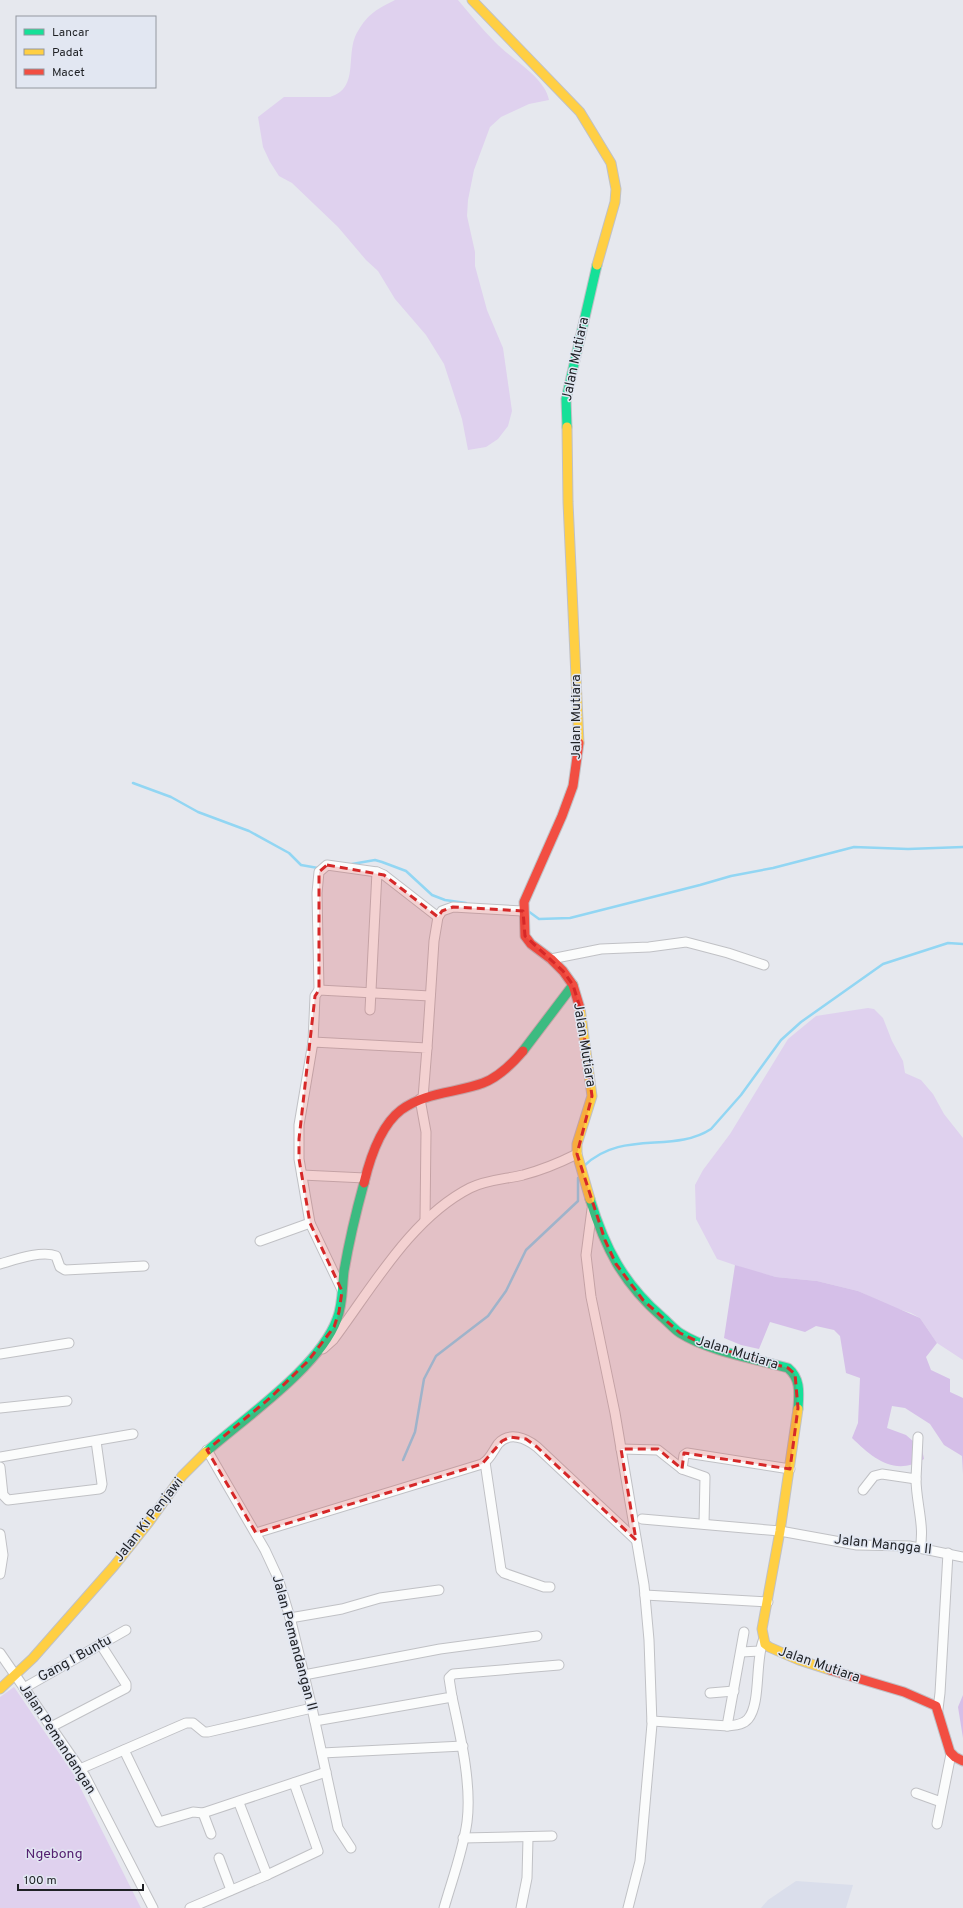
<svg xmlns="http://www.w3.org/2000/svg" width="963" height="1908" viewBox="0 0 963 1908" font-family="Overpass,sans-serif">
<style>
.built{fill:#dadeeb}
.green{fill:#dfd1ee}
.forest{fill:#d5bfe8}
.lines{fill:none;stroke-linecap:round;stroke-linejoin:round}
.stream{stroke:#92d6f3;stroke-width:2.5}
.street-casing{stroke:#c0c1c5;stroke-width:11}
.fast-casing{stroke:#c0c1c5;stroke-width:11}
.slow-casing{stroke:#c0c1c5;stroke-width:11}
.jam-casing{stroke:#c0c1c5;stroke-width:11}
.street{stroke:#fbfcfc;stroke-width:9}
.fast{stroke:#16e098;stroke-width:9}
.slow{stroke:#ffcf43;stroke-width:9}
.jam{stroke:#f24e42;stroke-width:9}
.marked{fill:#d62828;fill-opacity:0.2;stroke:#d62828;stroke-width:3;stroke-dasharray:8 5;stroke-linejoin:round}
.labels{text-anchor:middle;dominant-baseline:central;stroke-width:3;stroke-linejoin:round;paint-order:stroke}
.street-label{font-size:14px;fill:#1f2125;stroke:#e2e7f2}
.park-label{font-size:14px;fill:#542171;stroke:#e2e7f2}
</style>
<rect width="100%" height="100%" fill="#e6e8ee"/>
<polygon class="built" points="796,1881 853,1885 846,1908 761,1908 768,1900"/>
<g class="green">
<path d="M395,0h63c12,14 24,29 37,42 16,17 50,35 54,58l-20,4 -28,13 -11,10 -16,43 -6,30 -1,16 8,36v14l12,44 16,38 9,63 -4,15 -10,13 -12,8 -18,3 -6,-31 -18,-55 -18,-29 -31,-36 -17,-28 -12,-11 -28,-33 -46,-44 -13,-7 -9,-14 -7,-15 -5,-30 26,-20h46c31,-9 14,-44 28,-66 10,-17 19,-22 37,-31z"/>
<polygon points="868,1008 874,1009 883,1018 892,1041 903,1061 905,1073 921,1080 933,1094 944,1114 963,1138 963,1360 937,1343 920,1318 911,1313 892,1307 858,1291 817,1281 776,1277 752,1271 717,1259 696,1219 695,1185 703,1170 730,1134 788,1039 816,1016"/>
<polygon points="14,1687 74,1775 141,1908 0,1908 0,1697"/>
</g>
<g class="forest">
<path d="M735,1265l41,12 41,4 41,10 62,27 17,25 -11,14 5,13 19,9v13l13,6v76l-1,-18 -18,-11 -14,-21 -25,-16 -13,-2 -5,22 19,7 16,14 2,10c-30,18 -51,-1 -72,-21l6,-15 2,-45 -14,-5 -6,-37 -6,-6 -18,-4 -11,6 -35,-10 -11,27 -18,-4 -17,-7z"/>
<polygon points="963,1695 963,1738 958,1707"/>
</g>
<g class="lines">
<g class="stream">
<polyline points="133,783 171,797 198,812 249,831 289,853 301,865 318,868"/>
<polyline points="352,864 375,860 382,862 406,871 432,895 445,900 466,903"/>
<polyline points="528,911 539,919 570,918 700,885 731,876 773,868 854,847 908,849 963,847"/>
<path d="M584,1166c38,-37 89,-12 127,-37l30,-34 40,-55 20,-18 82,-58 65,-21 15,1"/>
<polyline points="403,1460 415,1432 424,1379 436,1356 488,1316 506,1291 526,1250 578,1201 578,1178"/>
</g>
<g class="street-casing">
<g id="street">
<polyline points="551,959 601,949 649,947 686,942 728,953 764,965"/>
<polyline points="319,990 317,893 319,872 327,865 377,872"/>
<polyline points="370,1010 377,872 384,875 438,917"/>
<polyline points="313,1042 315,996 319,990 430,996"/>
<polyline points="427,1048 434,941 438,917 442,911 453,907 523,911"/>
<polyline points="420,1099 426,1132 425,1220"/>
<polyline points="302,1175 365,1178"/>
<polyline points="592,1209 586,1255 591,1297 615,1413 644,1585 649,1640 652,1724 640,1861 628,1908"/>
<polyline points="260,1241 310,1223"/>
<path d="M0,1264c14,-4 42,-14 56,-8l4,11 5,3 79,-4"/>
<polyline points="342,1290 310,1223 299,1159 299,1125 313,1042 427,1048 423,1098"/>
<path d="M323,1349l10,-9c39,-52 78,-122 137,-152 16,-8 36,-9 53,-13 19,-5 36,-12 54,-21"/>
<polyline points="0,1354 69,1343"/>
<polyline points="0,1408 67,1401"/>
<polyline points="621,1449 658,1450 682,1469 705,1477 704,1524"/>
<polyline points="207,1450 265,1550 278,1578 291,1621 312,1708 338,1828 351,1848"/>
<polyline points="0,1457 133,1434"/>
<polyline points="485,1462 501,1570 504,1573 544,1587 550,1587"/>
<polyline points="0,1467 3,1495 8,1500 99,1489 101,1488 102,1484 96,1441"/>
<polyline points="682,1469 684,1455 687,1453 790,1469"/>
<path d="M916,1479c0,23 9,48 4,69"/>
<polyline points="863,1490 874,1476 882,1474 916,1479 918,1437"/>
<polyline points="642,1519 780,1531 857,1545 909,1546 963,1557"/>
<path d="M256,1533l226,-69c8,-4 11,-13 16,-20 11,-13 28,-6 39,3l99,93"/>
<polyline points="0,1534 3,1555 0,1574"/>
<polyline points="645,1595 768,1602"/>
<polyline points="290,1618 342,1609 380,1598 439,1590"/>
<polyline points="741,1652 760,1651"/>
<polyline points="0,1653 85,1776 153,1908"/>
<polyline points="304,1675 440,1649 537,1636"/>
<polyline points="24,1688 126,1630"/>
<polyline points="710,1693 734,1691"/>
<polyline points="938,1709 940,1693 948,1553"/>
<polyline points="315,1721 452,1697 449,1678 453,1674 559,1665"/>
<path d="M652,1721l76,5c7,-1 15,-1 20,-7 13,-15 7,-57 15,-78"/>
<polyline points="727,1726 744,1632"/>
<polyline points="51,1727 126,1688 126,1684 101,1645"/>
<polyline points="124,1750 159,1822 193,1812 203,1813 326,1772"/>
<polyline points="322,1753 463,1746"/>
<polyline points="80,1769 186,1723 193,1723 204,1732 208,1732 312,1708"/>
<polyline points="916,1793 941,1802"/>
<polyline points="203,1813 211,1834"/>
<polyline points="937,1824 951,1754"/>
<polyline points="463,1838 552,1836"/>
<polyline points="219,1858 231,1890"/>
<polyline points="267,1875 318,1851 294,1783"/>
<polyline points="190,1908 267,1875 239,1803"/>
<path d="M444,1908c8,-28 19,-57 23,-86 5,-38 -7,-88 -15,-125"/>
<polyline points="521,1908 527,1878 528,1838"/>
</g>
</g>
<g class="fast-casing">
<g id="fast">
<polyline points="567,427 566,399 597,265"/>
<polyline points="523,1051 573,985"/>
<path d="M590,1199c15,49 33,84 72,118 6,5 12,12 18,16 28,18 76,26 108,35 13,11 11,25 10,41"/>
<path d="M206,1452c38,-34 113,-84 131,-133 6,-15 5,-32 7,-48 5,-29 12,-59 20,-88"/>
</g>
</g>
<g class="slow-casing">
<g id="slow">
<polyline points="472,0 580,112 611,163 616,189 615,202 597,265"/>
<polyline points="567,427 568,502 579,743"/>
<polyline points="580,1008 592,1096 577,1144 577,1154 590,1199"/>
<polyline points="798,1409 780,1531 762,1629 765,1644 769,1647 799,1660 830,1670"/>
<polyline points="0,1689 33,1658 114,1566 149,1522 182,1476 206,1452"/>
</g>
</g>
<g class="jam-casing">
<g id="jam">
<polyline points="579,743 573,786 562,816 524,902 525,936 531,944 551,959 563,971 573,985 580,1008"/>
<path d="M364,1183c6,-25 16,-57 37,-73 24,-18 55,-17 82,-27 16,-6 29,-19 40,-32"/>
<polyline points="830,1670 904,1692 936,1706 950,1752 955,1757 963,1761"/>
</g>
</g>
<use href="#street" class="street"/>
<use href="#fast" class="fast"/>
<use href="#slow" class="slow"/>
<use href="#jam" class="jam"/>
</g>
<path class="marked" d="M327,865l57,10 54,42 4,-6 11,-4 70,4 2,25 38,35 10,14 8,26 11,85 -15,58 28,86 11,24 27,36 37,33 23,11 85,24 7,6 3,34 -8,61 -106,-16 -2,16 -24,-20h-37l15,91 -99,-93 -11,-8 -16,-2 -8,4 -20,23 -226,69 -49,-83 63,-52 38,-37 26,-34 5,-15 3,-21 -32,-68 -11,-64v-20l16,-143 4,-6v-118z"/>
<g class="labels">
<g class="street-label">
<text transform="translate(576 359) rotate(-78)">Jalan Mutiara</text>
<text transform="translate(576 717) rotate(-90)">Jalan Mutiara</text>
<text transform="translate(584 1045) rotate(81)">Jalan Mutiara</text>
<text transform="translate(737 1353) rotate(17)">Jalan Mutiara</text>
<text transform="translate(149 1520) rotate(-52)">Jalan Ki Penjawi</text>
<text transform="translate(883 1545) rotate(6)">Jalan Mangga II</text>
<text transform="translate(294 1643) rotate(75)">Jalan Pemandangan II</text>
<text transform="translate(75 1659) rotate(-29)">Gang I Buntu</text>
<text transform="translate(819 1665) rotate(19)">Jalan Mutiara</text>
<text transform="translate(57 1739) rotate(57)">Jalan Pemandangan</text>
</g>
<g class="park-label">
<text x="54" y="1854">Ngebong</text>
</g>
</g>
<rect x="16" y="16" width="140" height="72" fill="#e2e7f2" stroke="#9498a0"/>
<rect x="24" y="29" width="20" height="6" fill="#16e098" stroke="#9498a0"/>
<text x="52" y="36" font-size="12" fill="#1f2125">Lancar</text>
<rect x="24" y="49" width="20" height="6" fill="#ffcf43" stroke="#9498a0"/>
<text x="52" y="56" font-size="12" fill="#1f2125">Padat</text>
<rect x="24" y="69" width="20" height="6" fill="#f24e42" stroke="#9498a0"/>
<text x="52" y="76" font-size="12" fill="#1f2125">Macet</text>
<path d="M18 1884v6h125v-6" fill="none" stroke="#1f2125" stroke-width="2"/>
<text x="24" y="1884" font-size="12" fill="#1f2125" stroke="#e2e7f2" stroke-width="3" paint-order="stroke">100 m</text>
</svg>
